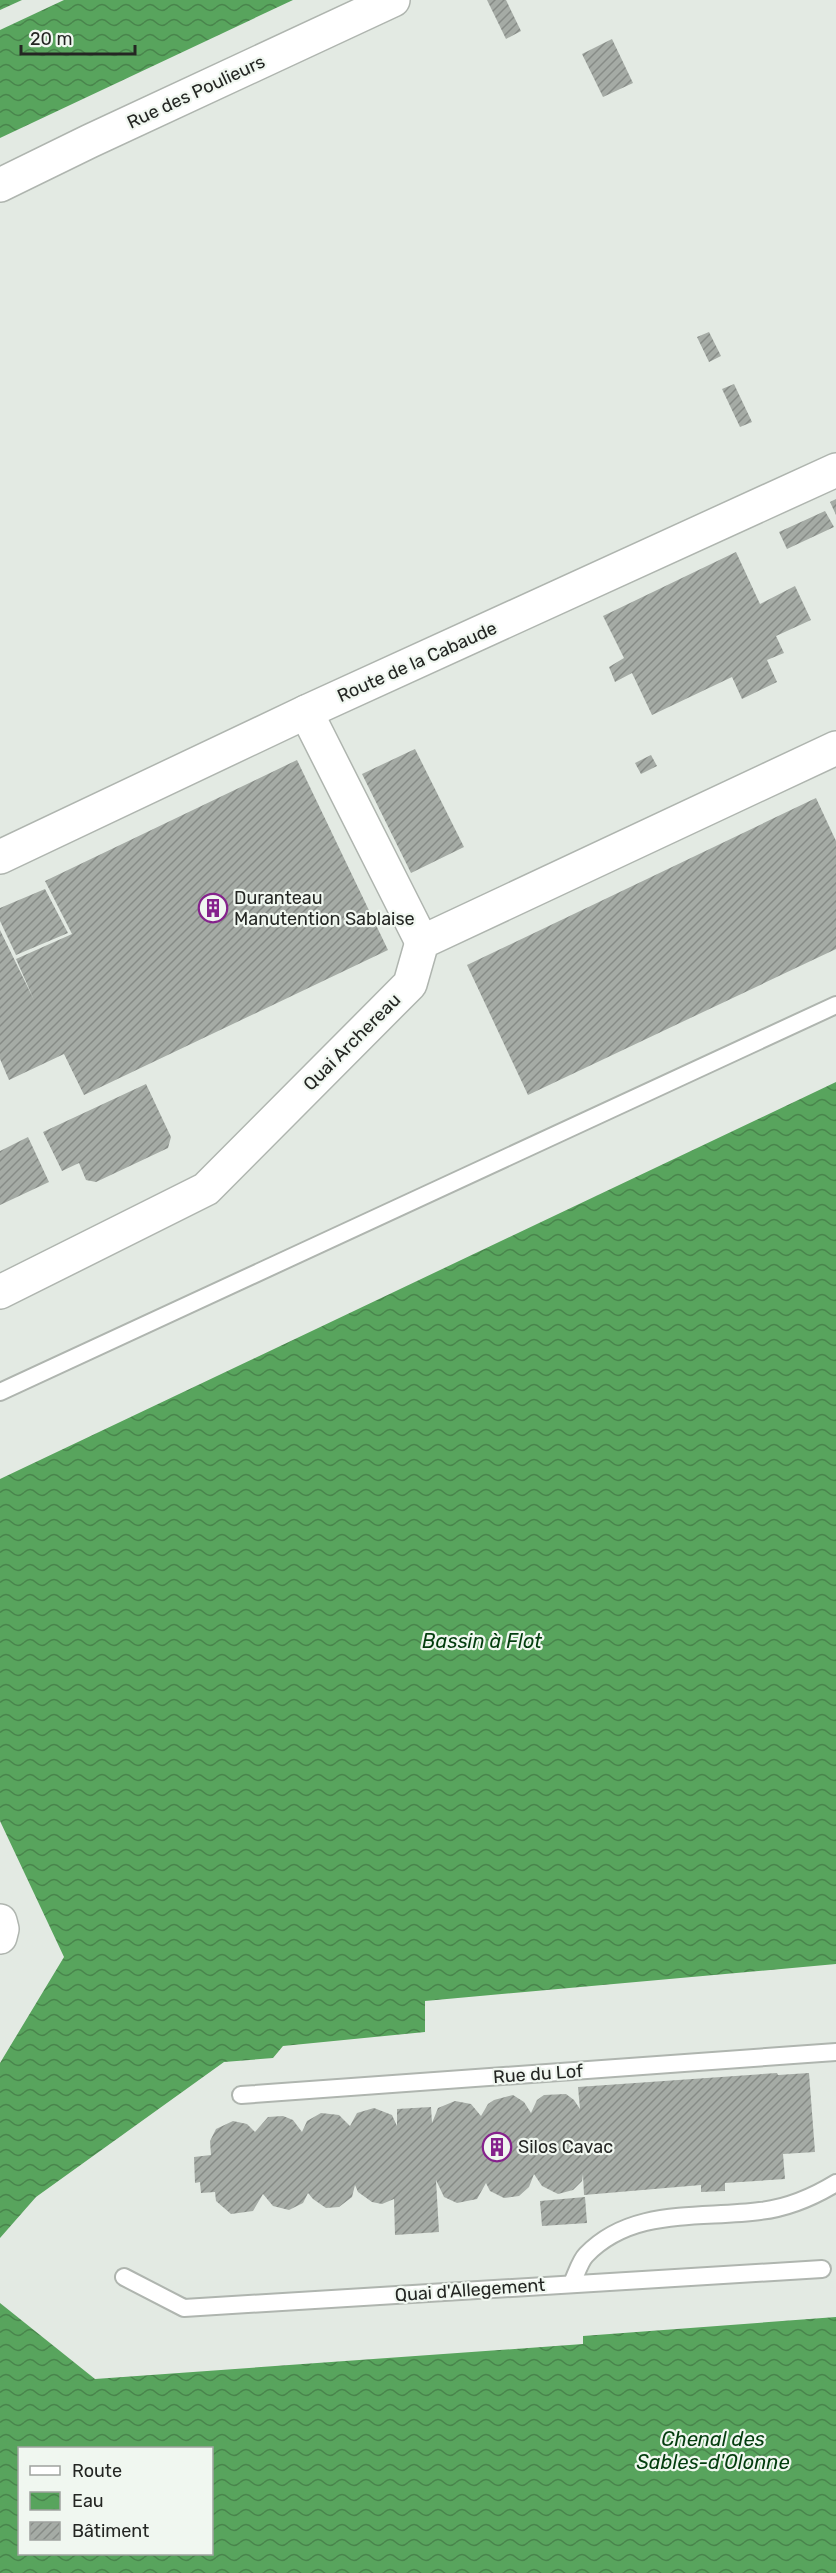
<svg xmlns="http://www.w3.org/2000/svg" width="836" height="2573" viewBox="0 0 836 2573" font-family="Rubik,sans-serif">
<style>
.water{fill:url(#water-waves);fill-rule:evenodd}
.pier{fill:#e3eae3}
.building{fill:url(#building-hatch)}
.lines{fill:none;stroke-linecap:round;stroke-linejoin:round}
.service-casing{stroke:#afb5af;stroke-width:20}
.minor-casing{stroke:#afb5af;stroke-width:36}
.service{stroke:#fff;stroke-width:16}
.minor{stroke:#fff;stroke-width:33}
.labels{text-anchor:middle;dominant-baseline:central;stroke-width:4.5;stroke-linejoin:round;paint-order:stroke}
.street-label{font-size:18px;fill:#242623;stroke:#f0f7f0}
.poi-label{font-size:18px;fill:#242623;stroke:#f0f7f0;text-anchor:start}
.water-label{font-size:20px;font-style:italic;fill:#033d0e;stroke:#f0f7f0}
</style>
<defs>
<pattern id="water-waves" width="16" height="10" patternUnits="userSpaceOnUse" patternTransform="scale(1.5)"><rect width="16" height="10" fill="#58a45d"/><path d="M0 5q4-4 8 0t8 0" fill="none" stroke="#49854c"/></pattern>
<pattern id="building-hatch" width="6" height="6" patternUnits="userSpaceOnUse" patternTransform="scale(1.5)"><rect width="6" height="6" fill="#a5aba5"/><path d="M-1 1l2-2M0 6l6-6M5 7l2-2" fill="none" stroke="#868b86"/></pattern>
</defs>
<rect width="100%" height="100%" fill="#e3eae3"/>
<g class="water">
<polygon points="0,0 293,0 0,138"/>
<polygon points="836,1082 836,1964 425,2001 425,2032 283,2046 273,2058 224,2062 36,2197 0,2238 0,2063 64,1957 0,1821 0,1479"/>
<path d="M0,2303l95,76 488,-35v-8l253,-19v256h-836zM20,2448h192v106h-192z"/>
</g>
<polygon class="pier" points="22,0 64,0 0,30 0,10"/>
<g class="building">
<polygon points="487,0 506,0 521,31 506,39"/>
<polygon points="612,39 633,83 603,97 582,54"/>
<polygon points="709,332 721,356 709,362 697,337"/>
<polygon points="734,384 752,422 740,427 722,389"/>
<polygon points="836,499 836,515 830,502"/>
<polygon points="825,511 834,527 787,549 779,532"/>
<polygon points="736,552 760,604 795,586 811,620 776,636 784,653 767,660 777,682 742,699 732,677 652,715 632,673 615,682 609,667 624,658 603,616"/>
<polygon points="415,749 464,847 411,873 362,774"/>
<polygon points="651,755 657,766 641,774 635,763"/>
<polygon points="297,760 388,950 84,1095 64,1054 9,1080 0,1059 0,930 34,1000 16,959 72,934 45,881"/>
<polygon points="816,798 836,841 836,949 528,1095 467,965"/>
<polygon points="45,889 68,933 16,955 0,921 0,908"/>
<polygon points="146,1084 171,1137 168,1148 96,1182 86,1180 79,1163 62,1171 43,1132"/>
<polygon points="28,1137 49,1182 0,1205 0,1151"/>
<polygon points="777,2073 778,2075 809,2073 815,2152 783,2154 785,2179 725,2183 725,2191 701,2192 701,2185 584,2195 583,2174 582,2181 573,2190 558,2194 542,2186 534,2174 529,2187 519,2196 504,2198 490,2191 486,2183 477,2199 457,2203 444,2197 436,2180 439,2232 395,2235 394,2199 382,2204 372,2202 358,2192 355,2185 352,2197 339,2207 326,2208 313,2199 308,2193 303,2203 289,2210 273,2206 263,2194 253,2211 231,2214 216,2201 215,2192 201,2193 200,2182 195,2183 194,2157 211,2155 210,2141 216,2129 233,2121 247,2124 255,2132 268,2117 283,2116 293,2120 302,2132 307,2121 321,2113 339,2115 350,2126 357,2113 374,2108 392,2115 397,2126 397,2109 431,2107 432,2123 438,2108 455,2101 471,2104 481,2116 488,2104 494,2100 513,2095 524,2102 531,2113 537,2100 544,2095 566,2094 574,2100 580,2109 578,2087"/>
<polygon points="585,2197 587,2223 542,2226 540,2201"/>
</g>
<g class="lines">
<g class="service-casing">
<g id="service">
<polyline points="0,1392 836,1005"/>
<polyline points="241,2095 836,2052"/>
<polyline points="124,2277 184,2308 822,2269"/>
<path d="M572,2283c4,-8 8,-22 14,-28 46,-48 114,-36 174,-44 27,-3 53,-14 76,-28"/>
</g>
</g>
<g class="minor-casing">
<g id="minor">
<polyline points="0,185 90,141 393,0"/>
<polyline points="306,712 422,942"/>
<polyline points="0,857 306,712 836,470"/>
<polyline points="0,1292 206,1189 410,984 422,942 836,748"/>
<polyline points="0,1921 2,1929 0,1937"/>
</g>
</g>
<use href="#service" class="service"/>
<use href="#minor" class="minor"/>
</g>
<defs>
<g id="building-ring" transform="scale(1.5)"><circle r="9.5" fill="#f0f7f0" stroke="#85228c" stroke-width="1.5"/><path d="M-4-6H4V6H1V3H-1V6H-4ZM-2.5-4.3h1.7v1.8h-1.7ZM.8-4.3h1.7v1.8H.8ZM-2.5-1h1.7V.8h-1.7ZM.8-1h1.7V.8H.8Z" fill="#85228c"/></g>
</defs>
<g fill-rule="evenodd">
<use href="#building-ring" x="213" y="908"/>
<use href="#building-ring" x="497" y="2147"/>
</g>
<g class="labels">
<g class="street-label">
<text transform="translate(196 92) rotate(-25)">Rue des Poulieurs</text>
<text transform="translate(417 662) rotate(-24)">Route de la Cabaude</text>
<text transform="translate(352 1042) rotate(-45)">Quai Archereau</text>
<text transform="translate(538 2074) rotate(-4)">Rue du Lof</text>
<text transform="translate(470 2290) rotate(-4)">Quai d'Allegement</text>
</g>
<g class="poi-label">
<text x="234" y="898">Duranteau<tspan x="234" dy="21">Manutention Sablaise</tspan></text>
<text x="518" y="2147">Silos Cavac</text>
</g>
<g class="water-label">
<text x="482" y="1641">Bassin à Flot</text>
<text x="713" y="2439">Chenal des<tspan x="713" dy="23">Sables-d'Olonne</tspan></text>
</g>
</g>
<rect x="18" y="2447" width="195" height="108" fill="#f0f7f0" stroke="#9ea39e" stroke-width="1.5"/>
<rect x="30" y="2466" width="30" height="9" fill="#ffffff" stroke="#9ea39e" stroke-width="1.5"/>
<text x="72" y="2477" font-size="18" fill="#242623">Route</text>
<rect x="30" y="2492" width="30" height="18" fill="url(#water-waves)" stroke="#9ea39e" stroke-width="1.5"/>
<text x="72" y="2507" font-size="18" fill="#242623">Eau</text>
<rect x="30" y="2522" width="30" height="18" fill="url(#building-hatch)" stroke="#9ea39e" stroke-width="1.5"/>
<text x="72" y="2537" font-size="18" fill="#242623">Bâtiment</text>
<path d="M21 45v9h114v-9" fill="none" stroke="#242623" stroke-width="3"/>
<text x="30" y="45" font-size="18" fill="#242623" stroke="#f0f7f0" stroke-width="4.5" paint-order="stroke">20 m</text>
</svg>
